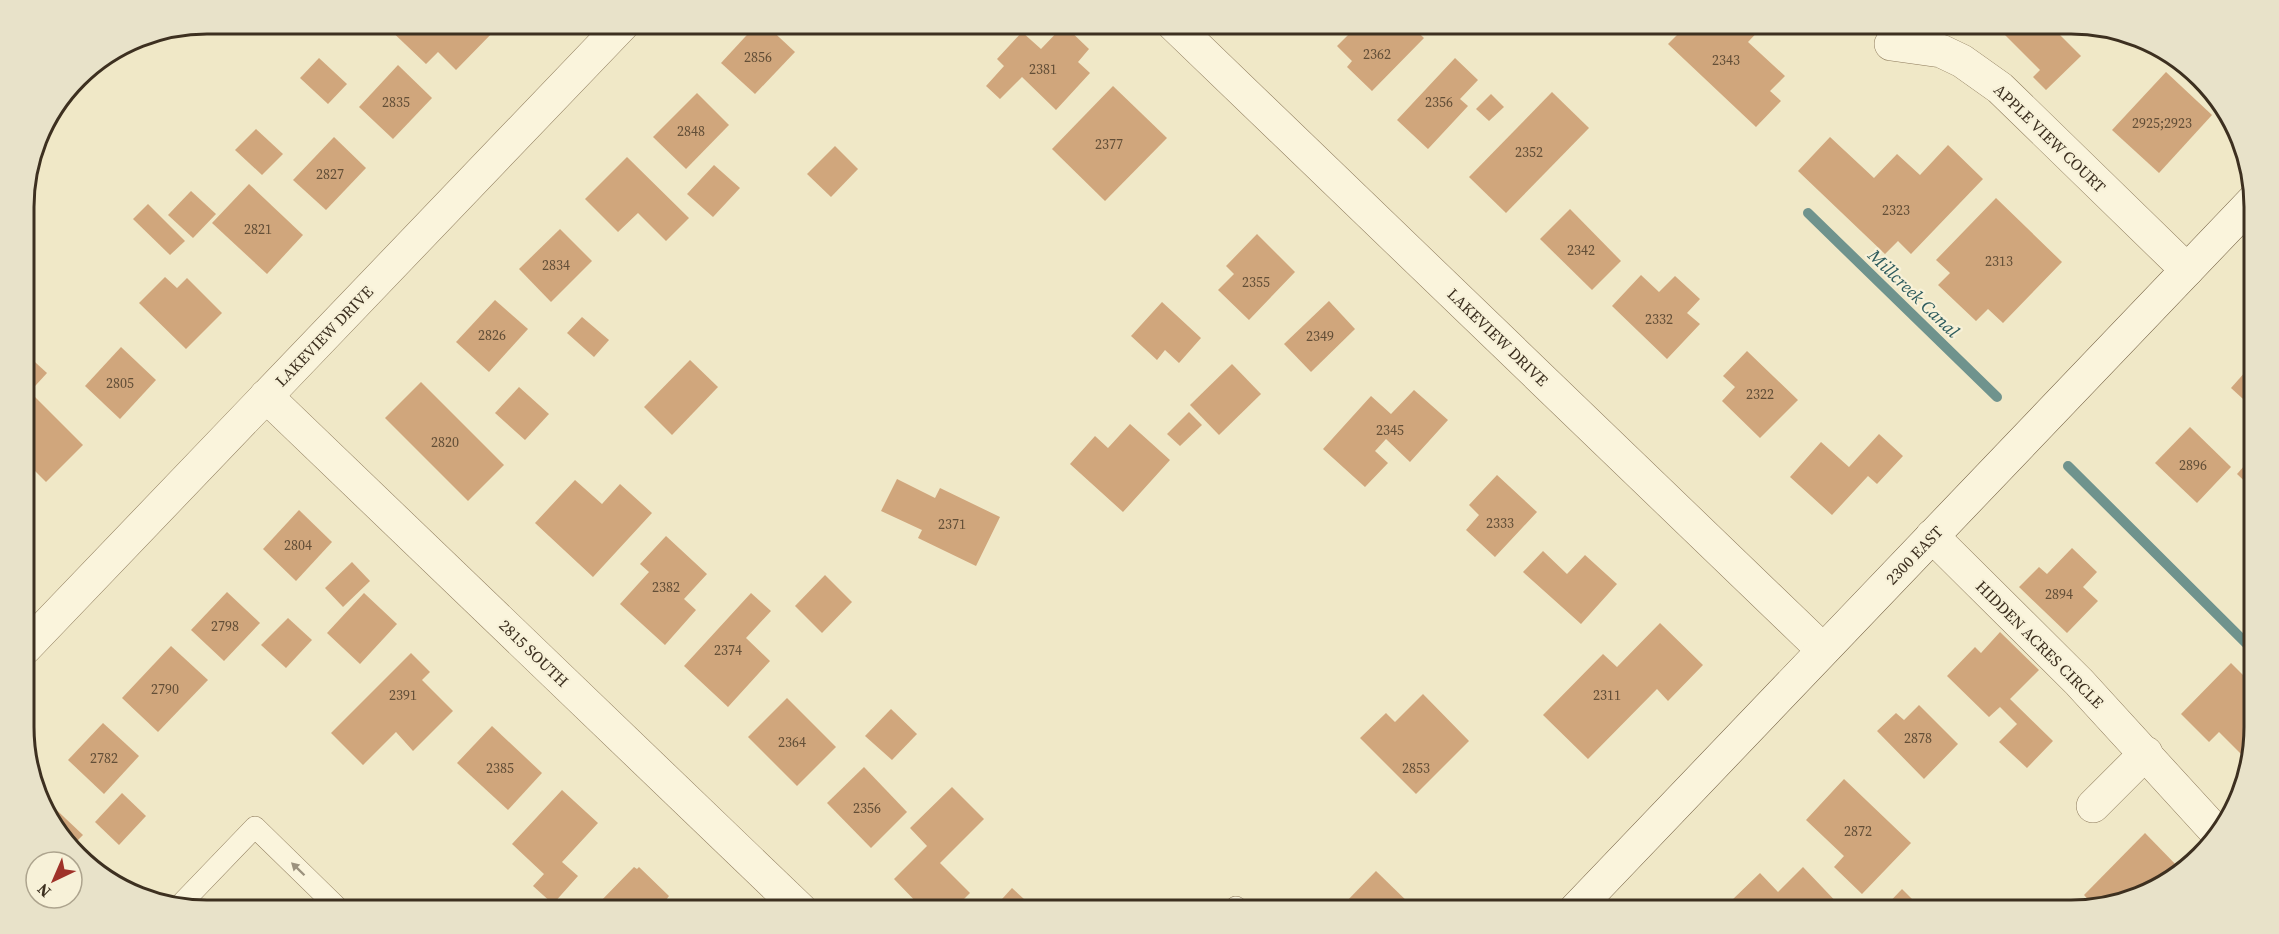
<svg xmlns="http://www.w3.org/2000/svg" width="2279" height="934" viewBox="0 0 2279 934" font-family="'Source Serif 4',serif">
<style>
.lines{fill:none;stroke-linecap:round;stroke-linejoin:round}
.stream{stroke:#6f938d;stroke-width:10}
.building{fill:#d0a67c}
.lane-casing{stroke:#8d7a5b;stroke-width:22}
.street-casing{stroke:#8d7a5b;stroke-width:34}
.secondary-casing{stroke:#6f5b3e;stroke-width:34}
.lane{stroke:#faf4dc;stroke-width:21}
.street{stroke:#faf4dc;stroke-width:33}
.secondary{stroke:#faf4dc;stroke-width:33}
.oneway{fill:#9c927e}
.labels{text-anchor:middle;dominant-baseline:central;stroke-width:4.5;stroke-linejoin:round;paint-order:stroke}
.number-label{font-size:14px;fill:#624e37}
.street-label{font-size:16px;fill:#3d3020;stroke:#f7f1d8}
.water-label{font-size:18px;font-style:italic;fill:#2e5c5d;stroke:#f7f1d8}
.rim{fill:none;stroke:#3d3020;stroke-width:3}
</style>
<rect width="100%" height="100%" fill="#f0e8c7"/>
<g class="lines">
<g class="stream">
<polyline points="1808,213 1997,397"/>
<polyline points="2068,466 2255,652"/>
</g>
</g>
<g class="building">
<polygon points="384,24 494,24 497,28 456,70 438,52 426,64"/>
<polygon points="757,24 765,24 795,52 755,94 721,63"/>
<polygon points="969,24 986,24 983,31"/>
<polygon points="1342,24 1409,24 1424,38 1372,91 1347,67 1352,61 1337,46 1351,32"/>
<polygon points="1681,24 1765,24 1748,42 1785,76 1770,91 1781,101 1756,127 1668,44 1685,27"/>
<polygon points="1994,24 2049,24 2081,56 2046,90 2033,77 2040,70"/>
<polygon points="1064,25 1089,49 1078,62 1090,73 1056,110 1022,77 1000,99 986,86 1004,66 997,59 1022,32 1041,49"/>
<polygon points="319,58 347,84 328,104 300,78"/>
<polygon points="1455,58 1478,80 1460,99 1468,106 1428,149 1397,120"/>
<polygon points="398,65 432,98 393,139 359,107"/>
<polygon points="2166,72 2212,115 2159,173 2112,130"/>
<polygon points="1113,86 1167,138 1105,201 1052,149"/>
<polygon points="1552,92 1589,128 1506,213 1469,177"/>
<polygon points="697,93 729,125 686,169 653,137"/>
<polygon points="1491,94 1504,107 1489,121 1476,109"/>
<polygon points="53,113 56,115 45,127 43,126"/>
<polygon points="256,129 283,154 262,175 235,150"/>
<polygon points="334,137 366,168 326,210 293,180"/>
<polygon points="1830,137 1874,178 1897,154 1920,175 1948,145 1983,179 1911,254 1898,241 1885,254 1798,171"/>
<polygon points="835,146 858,169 831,197 807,174"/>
<polygon points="627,157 689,218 666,241 638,213 618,232 585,199"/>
<polygon points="714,165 740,188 713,217 687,194"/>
<polygon points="249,184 303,235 267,274 212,223"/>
<polygon points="191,191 216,214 193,238 168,215"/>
<polygon points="1996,198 2062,262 2003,323 1988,309 1976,321 1938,285 1950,273 1936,260"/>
<polygon points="148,204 185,241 170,255 133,219"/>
<polygon points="1570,209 1621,261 1592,290 1540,239"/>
<polygon points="560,229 592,261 551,302 519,269"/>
<polygon points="1257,234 1295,272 1249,320 1218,290 1234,274 1226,266"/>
<polygon points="1641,275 1659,292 1675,276 1700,299 1687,313 1700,324 1667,359 1612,306"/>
<polygon points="165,277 177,288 187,278 222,313 186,349 139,303"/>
<polygon points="495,300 528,329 489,372 456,342"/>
<polygon points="1329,301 1355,329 1311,372 1284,344"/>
<polygon points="1162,302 1201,338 1179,363 1165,350 1157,360 1131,336"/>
<polygon points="582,317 609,340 594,357 567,333"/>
<polygon points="121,347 156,380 120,419 85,386"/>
<polygon points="1747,351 1798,400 1760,438 1722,401 1735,387 1723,376"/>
<polygon points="25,353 47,373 25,397"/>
<polygon points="690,360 718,387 672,435 644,407"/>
<polygon points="2254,362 2254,409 2231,388"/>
<polygon points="1232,364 1261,394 1219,435 1190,405"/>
<polygon points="421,382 504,465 468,501 385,418"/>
<polygon points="519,387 549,414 525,440 495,413"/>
<polygon points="1414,390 1448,420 1410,462 1386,439 1375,451 1388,463 1365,487 1323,449 1371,396 1391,414"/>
<polygon points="32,394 83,445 46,482 25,461 25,438 30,434 25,429 25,401"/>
<polygon points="1189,412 1202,425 1180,446 1167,434"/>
<polygon points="1130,424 1170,460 1123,512 1070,464 1095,436 1108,448"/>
<polygon points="2190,427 2231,467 2197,503 2155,463"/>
<polygon points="1879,434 1903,456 1877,484 1868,476 1832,515 1790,477 1821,442 1849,467"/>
<polygon points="2254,455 2254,490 2237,474"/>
<polygon points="1497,475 1537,512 1495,557 1466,530 1479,515 1469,505"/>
<polygon points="897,479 935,498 940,488 1000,517 976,566 918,538 922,530 881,511"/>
<polygon points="575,480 602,504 620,484 652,513 593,577 535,523"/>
<polygon points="299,510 332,542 296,581 263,549"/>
<polygon points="666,536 707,574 684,599 696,610 665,645 620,604 649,572 640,564"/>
<polygon points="2072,548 2097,572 2083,587 2098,601 2067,633 2019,587 2039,567 2047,574"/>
<polygon points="1543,551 1567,574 1585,555 1617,584 1581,624 1523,572"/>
<polygon points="352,562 370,581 343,607 325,588"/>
<polygon points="825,575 852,602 822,633 795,606"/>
<polygon points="227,592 260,623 224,661 191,630"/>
<polygon points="364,593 397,624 360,664 327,633"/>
<polygon points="751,593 771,611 746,638 770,661 728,707 684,666"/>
<polygon points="288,618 312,640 286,668 261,645"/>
<polygon points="1660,623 1703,665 1668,701 1657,689 1588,759 1543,715 1603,654 1617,667"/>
<polygon points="2000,632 2039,670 2010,699 2053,741 2027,768 1999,742 2017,724 2000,707 1989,717 1947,676 1975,647 1981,653"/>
<polygon points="171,646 208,680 158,732 122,698"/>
<polygon points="411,653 430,672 422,680 453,711 413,751 396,732 363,765 331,733"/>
<polygon points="2231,663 2255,687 2255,727 2248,761 2219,732 2209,742 2181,714"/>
<polygon points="1423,694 1469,741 1416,794 1360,738 1386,713 1395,722"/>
<polygon points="787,698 836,747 797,786 748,737"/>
<polygon points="1919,705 1958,744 1924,779 1877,731 1896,713 1904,720"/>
<polygon points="891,709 917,734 892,760 865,736"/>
<polygon points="103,723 139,756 104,794 68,760"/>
<polygon points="492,726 542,773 508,810 457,763"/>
<polygon points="864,767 907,812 871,848 827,803"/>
<polygon points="1844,779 1911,843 1862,894 1834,867 1844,856 1806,820"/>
<polygon points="952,787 984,819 940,863 970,893 953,910 924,910 894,879 927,846 910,828"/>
<polygon points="562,790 598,823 562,862 578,876 553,904 533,886 544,874 512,844"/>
<polygon points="122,793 146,816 119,845 95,822"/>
<polygon points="46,800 83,835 72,846 62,838"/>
<polygon points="2145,833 2182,871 2174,879 2094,906 2084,895"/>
<polygon points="634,867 637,869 639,867 669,896 666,900 676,910 598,910 595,907"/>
<polygon points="1803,867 1844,910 1739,910 1731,901 1760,873 1778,892"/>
<polygon points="1376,871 1414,908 1412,910 1349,910 1344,904"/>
<polygon points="1012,888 1036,910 992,910"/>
<polygon points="1902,889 1923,910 1882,910"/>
<polygon points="572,902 581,910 564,910"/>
</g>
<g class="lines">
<g class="lane-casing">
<g id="lane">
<polyline points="180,905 255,827 340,910"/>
<polyline points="1236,907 1240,910"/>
</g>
</g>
<g class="street-casing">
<g id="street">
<polyline points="1173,24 1823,650"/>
<polyline points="1891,44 1941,51 1962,61 2000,88 2187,270"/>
<polyline points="266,396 801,910"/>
<polyline points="1932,536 2079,682 2219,835"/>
<polyline points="25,648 623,24"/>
<polyline points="2093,806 2146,753"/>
</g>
</g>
<g class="secondary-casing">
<polyline id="secondary" points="1575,910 2254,200"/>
</g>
<use href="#lane" class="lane"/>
<use href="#street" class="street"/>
<use href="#secondary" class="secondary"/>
</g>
<defs><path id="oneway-solid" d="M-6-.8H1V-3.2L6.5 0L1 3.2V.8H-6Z" transform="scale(1.5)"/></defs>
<use class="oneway" href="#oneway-solid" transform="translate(298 869) rotate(-136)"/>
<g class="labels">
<g class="number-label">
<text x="1377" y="54">2362</text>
<text x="758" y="57">2856</text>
<text x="1726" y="60">2343</text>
<text x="1043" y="69">2381</text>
<text x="396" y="102">2835</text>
<text x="1439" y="102">2356</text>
<text x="2162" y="123">2925;2923</text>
<text x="691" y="131">2848</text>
<text x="1109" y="144">2377</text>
<text x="1529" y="152">2352</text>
<text x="330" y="174">2827</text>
<text x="1896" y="210">2323</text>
<text x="258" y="229">2821</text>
<text x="1581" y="250">2342</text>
<text x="1999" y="261">2313</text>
<text x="556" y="265">2834</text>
<text x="1256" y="282">2355</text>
<text x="1659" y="319">2332</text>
<text x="492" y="335">2826</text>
<text x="1320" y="336">2349</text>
<text x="120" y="383">2805</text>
<text x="1760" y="394">2322</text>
<text x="1390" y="430">2345</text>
<text x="445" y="442">2820</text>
<text x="2193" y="465">2896</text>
<text x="1500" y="523">2333</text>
<text x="952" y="524">2371</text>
<text x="298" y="545">2804</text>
<text x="666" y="587">2382</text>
<text x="2059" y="594">2894</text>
<text x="225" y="626">2798</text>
<text x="728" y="650">2374</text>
<text x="165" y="689">2790</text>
<text x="403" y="695">2391</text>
<text x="1607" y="695">2311</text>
<text x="1918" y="738">2878</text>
<text x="792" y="742">2364</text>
<text x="104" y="758">2782</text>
<text x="500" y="768">2385</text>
<text x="1416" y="768">2853</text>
<text x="867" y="808">2356</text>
<text x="1858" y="831">2872</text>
</g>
<g class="street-label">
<text transform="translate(2050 138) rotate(44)">APPLE VIEW COURT</text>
<text transform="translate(324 336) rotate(-46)">LAKEVIEW DRIVE</text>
<text transform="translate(1498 337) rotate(44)">LAKEVIEW DRIVE</text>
<text transform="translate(1914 555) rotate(-46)">2300 EAST</text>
<text transform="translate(2040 644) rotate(45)">HIDDEN ACRES CIRCLE</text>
<text transform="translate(534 653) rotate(44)">2815 SOUTH</text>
</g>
<g class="water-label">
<text transform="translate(1914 293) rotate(44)">Millcreek Canal</text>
</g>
</g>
<path d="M0 0H2279V934H0ZM207 34H2071A173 173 0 0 1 2244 207V727A173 173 0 0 1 2071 900H207A173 173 0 0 1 34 727V207A173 173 0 0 1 207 34Z" fill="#e8e2c9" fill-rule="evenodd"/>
<path class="rim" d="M207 34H2071A173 173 0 0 1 2244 207V727A173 173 0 0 1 2071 900H207A173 173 0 0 1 34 727V207A173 173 0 0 1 207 34Z"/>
<g transform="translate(54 880) rotate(224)"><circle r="28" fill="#f7f1d8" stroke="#ada48e" stroke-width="1.5"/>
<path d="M0-4.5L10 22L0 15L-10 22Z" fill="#9f3229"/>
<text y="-9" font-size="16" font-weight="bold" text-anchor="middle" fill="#3d3020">N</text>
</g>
</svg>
